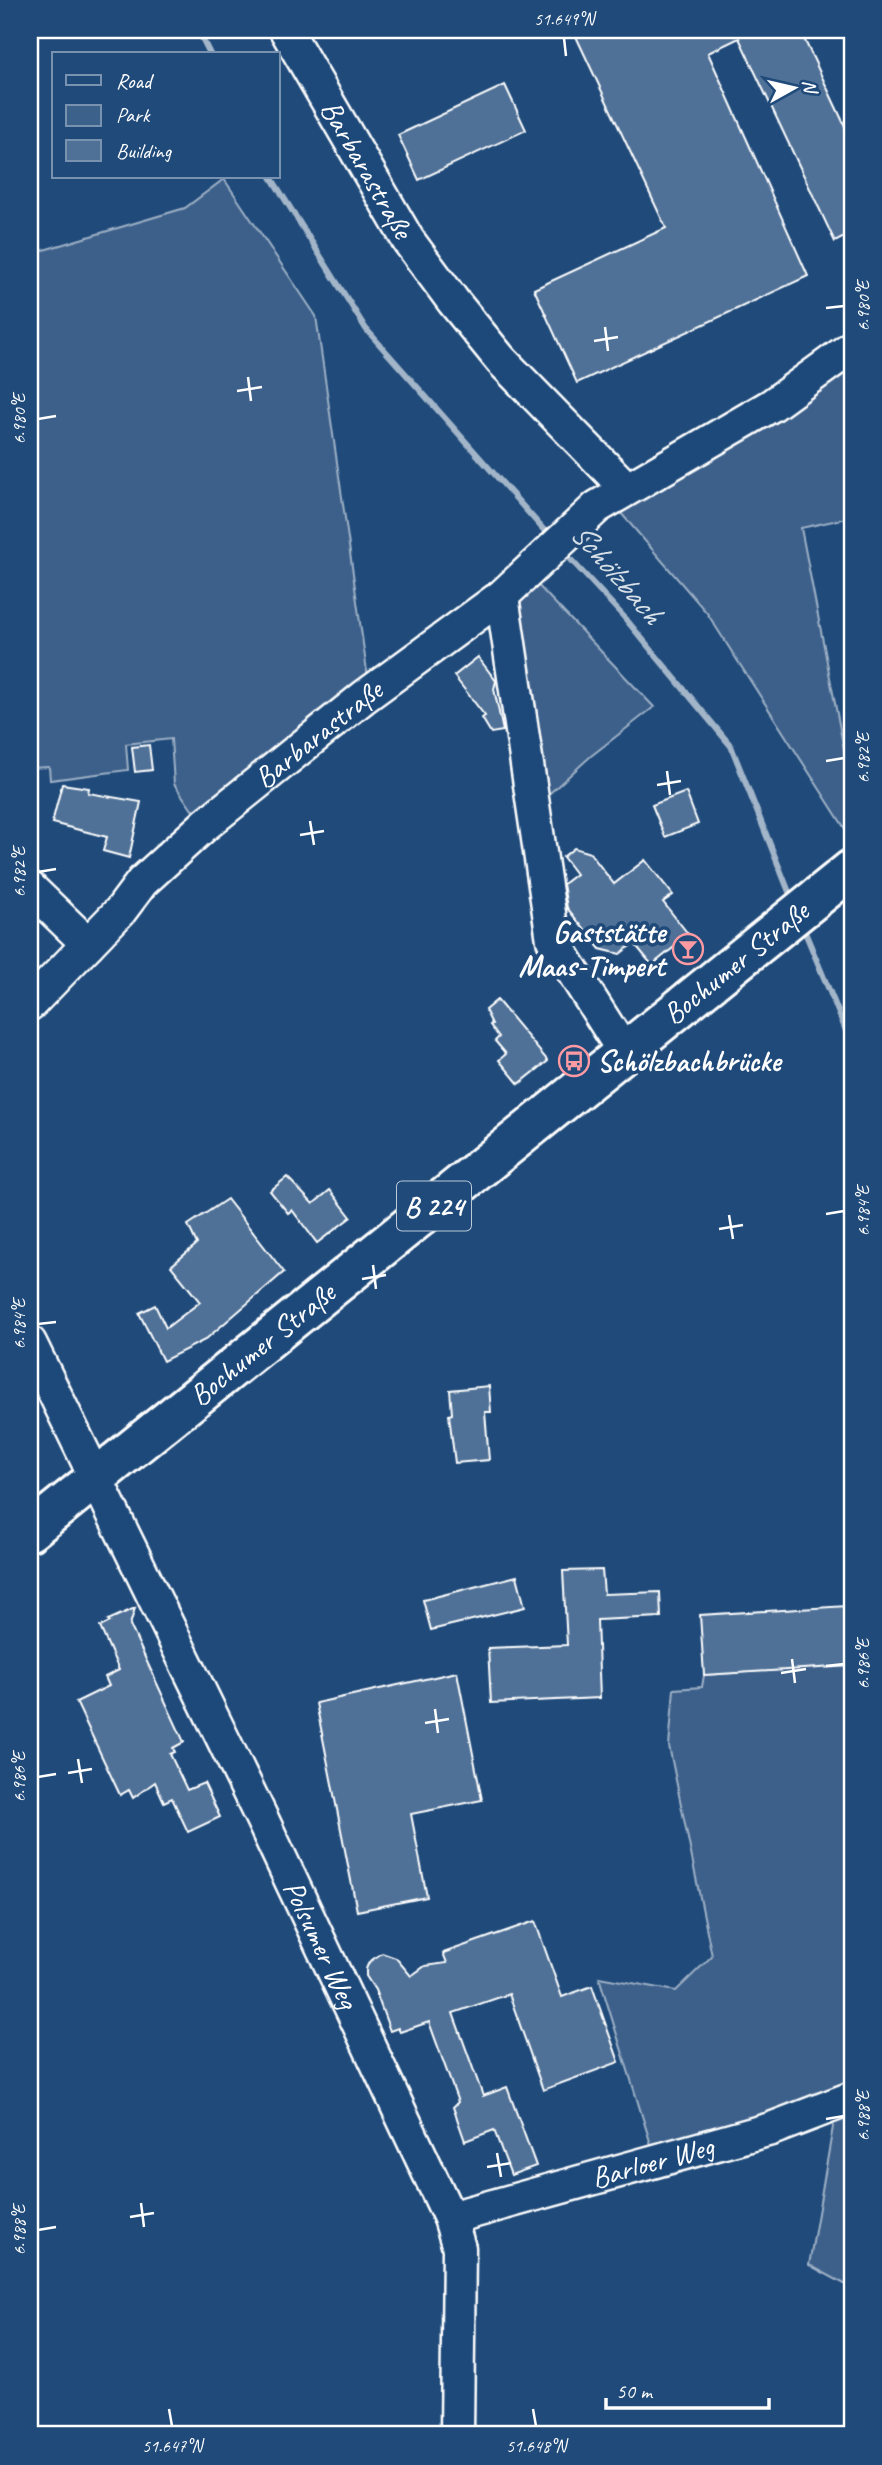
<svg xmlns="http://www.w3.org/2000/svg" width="882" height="2465" viewBox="0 0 882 2465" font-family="Caveat,sans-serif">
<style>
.green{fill:#3c618b;stroke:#9eb0c5;stroke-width:2}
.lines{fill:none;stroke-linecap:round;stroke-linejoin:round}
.stream{stroke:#a3b5c8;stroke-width:6}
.building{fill:#507197;stroke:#fff;stroke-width:2}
.minor-casing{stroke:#fff;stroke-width:37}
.major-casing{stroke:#fff;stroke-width:44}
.minor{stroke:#1f4a7a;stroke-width:32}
.major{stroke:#1f4a7a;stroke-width:38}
.ticks{fill:none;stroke:#fff;stroke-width:2.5}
.labels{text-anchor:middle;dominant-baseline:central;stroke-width:7;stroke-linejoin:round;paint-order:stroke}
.shield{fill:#1f4a7a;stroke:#bcc9d7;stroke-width:2}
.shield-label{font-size:28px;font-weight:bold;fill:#fff}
.street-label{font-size:30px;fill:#fff;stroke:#1f4a7a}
.poi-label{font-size:30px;font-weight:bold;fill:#fff;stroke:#1f4a7a;text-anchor:end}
.water-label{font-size:32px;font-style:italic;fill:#d8e0e8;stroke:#1f4a7a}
.neatline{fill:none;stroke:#fff;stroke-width:2.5}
.ticks-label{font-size:18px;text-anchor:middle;fill:#fff}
</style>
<rect width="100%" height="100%" fill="#1f4a7a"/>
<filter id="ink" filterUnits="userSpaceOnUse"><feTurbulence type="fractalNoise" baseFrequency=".0143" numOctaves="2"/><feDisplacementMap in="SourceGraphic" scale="14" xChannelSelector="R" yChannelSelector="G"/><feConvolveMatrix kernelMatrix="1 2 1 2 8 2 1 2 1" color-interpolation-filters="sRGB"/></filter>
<g filter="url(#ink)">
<g class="green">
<polygon points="224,179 316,316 368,678 197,817 174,784 171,739 126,744 128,770 50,780 49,767 30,768 30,254 185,208"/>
<polygon points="852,363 852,517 801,528 852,791 851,838 707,613 620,512 777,420"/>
<polygon points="533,580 654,707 591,756 540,802 510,602"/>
<polygon points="852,1665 852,2086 778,2118 653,2151 599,1977 676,1991 712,1956 669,1746 674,1689 702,1687 704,1675"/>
<polygon points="852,2113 852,2288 809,2265 834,2121"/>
</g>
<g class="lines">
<g class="stream">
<polyline points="198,30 210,54"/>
<polyline points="271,177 366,329 550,537"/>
<polyline points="562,550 624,617 731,746 793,902"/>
<polyline points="802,925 852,1045"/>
</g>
</g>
<g class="building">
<polygon points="573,30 800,30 852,141 852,233 835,242 739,38 708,53 808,276 577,383 534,289 666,228"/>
<polygon points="505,85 526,130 419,180 398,135"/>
<polygon points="478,657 496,681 494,689 503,731 491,733 482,718 485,716 454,676"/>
<polygon points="149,745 152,770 135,772 132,747"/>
<polygon points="62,784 89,788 88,793 141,802 129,858 103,851 107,837 52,823"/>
<polygon points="686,792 698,824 665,837 652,805"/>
<polygon points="574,848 590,853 614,884 645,860 673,895 663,902 689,935 652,965 634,943 620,954 600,949 567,908 563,884 576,874 563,857"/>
<polygon points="497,1000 548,1061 519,1084 499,1060 506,1054 495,1041 499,1037 490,1025 492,1024 485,1010"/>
<polygon points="287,1177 313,1204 330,1190 351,1217 317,1243 292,1210 288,1213 270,1191"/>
<polygon points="227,1199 284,1272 205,1340 163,1361 139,1313 155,1305 166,1328 200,1302 171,1266 197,1244 188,1225"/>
<polygon points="489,1386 491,1412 485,1412 489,1460 455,1463 449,1415 452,1414 450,1390"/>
<polygon points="602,1570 604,1594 660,1592 661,1617 597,1620 600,1698 491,1703 488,1648 567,1645 563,1571"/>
<polygon points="517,1576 525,1607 431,1630 423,1600"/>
<polygon points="847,1606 851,1666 704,1675 700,1615"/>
<polygon points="135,1608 130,1625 184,1742 173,1748 175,1752 170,1754 187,1790 204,1783 220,1817 188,1832 172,1798 164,1802 155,1782 133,1798 129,1790 120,1795 76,1702 109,1686 105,1677 119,1670 100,1627 110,1622 108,1620"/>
<polygon points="457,1672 482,1800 411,1814 427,1897 357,1911 316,1703"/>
<polygon points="535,1921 562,1997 592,1986 619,2062 543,2090 509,1994 453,2013 483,2096 507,2087 536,2166 511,2175 494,2130 465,2141 453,2107 458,2102 429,2022 400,2032 398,2028 390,2031 375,1990 366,1976 366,1969 369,1962 382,1953 396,1958 411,1976 425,1966 447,1963 443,1953"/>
</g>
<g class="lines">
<g class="minor-casing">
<g id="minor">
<path id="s1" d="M286,30l122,210 45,61 48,59 125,128"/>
<polyline points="502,596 553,940 624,1052"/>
<polyline points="30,888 88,944"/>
<path id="s2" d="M30,1004l91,-94 21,-28 64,-58 158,-127 138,-101 95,-89 175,-102 80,-58"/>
<path id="s3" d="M30,1343l232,476 188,399 9,30 -2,187"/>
<path id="s4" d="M450,2218l321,-89 81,-31"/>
</g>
</g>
<g class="major-casing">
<g id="major">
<path id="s5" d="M30,1531l822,-662"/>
</g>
</g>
<use href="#minor" class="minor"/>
<use href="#major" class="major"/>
</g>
</g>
<path class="ticks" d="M564,38l2,18M826,308l18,-2M605,327l3,24M594,341l24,-4M248,377l3,24M237,391l25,-4M38,419l18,-3M826,761l18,-3M667,771l3,24M657,785l24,-4M310,821l4,24M300,835l24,-4M38,872l18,-3M826,1214l18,-3M729,1215l4,24M719,1229l24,-4M373,1265l3,24M362,1279l24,-4M38,1324l18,-2M792,1659l3,24M826,1666l18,-2M781,1673l25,-4M435,1709l3,24M425,1723l24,-4M78,1759l4,24M68,1773l24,-4M38,1777l18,-3M826,2119l18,-3M497,2153l4,24M487,2167l24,-4M141,2203l3,24M130,2217l24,-4M38,2230l18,-3M169,2409l3,17M533,2409l3,17"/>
<defs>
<g id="bar-ring" transform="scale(1.575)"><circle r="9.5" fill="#1f4a7a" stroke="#ff9aa2" stroke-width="1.5"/><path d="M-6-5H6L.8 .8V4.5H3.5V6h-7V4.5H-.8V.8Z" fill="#ff9aa2"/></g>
<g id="bus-ring" transform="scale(1.575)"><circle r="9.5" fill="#1f4a7a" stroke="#ff9aa2" stroke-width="1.5"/><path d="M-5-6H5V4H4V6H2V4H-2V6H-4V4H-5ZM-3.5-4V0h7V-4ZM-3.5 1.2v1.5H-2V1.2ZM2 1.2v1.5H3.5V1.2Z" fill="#ff9aa2"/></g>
</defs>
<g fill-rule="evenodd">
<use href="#bar-ring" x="688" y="949"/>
<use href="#bus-ring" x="574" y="1061"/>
</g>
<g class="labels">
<rect class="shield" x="397" y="1181.5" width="74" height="49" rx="5"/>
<g class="shield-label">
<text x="434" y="1206">B 224</text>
</g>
<g class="street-label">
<text stroke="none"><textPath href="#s1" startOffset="161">Barbarastraße</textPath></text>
<text stroke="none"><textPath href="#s2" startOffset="396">Barbarastraße</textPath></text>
<text stroke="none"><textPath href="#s5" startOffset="906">Bochumer Straße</textPath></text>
<text stroke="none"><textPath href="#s5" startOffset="298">Bochumer Straße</textPath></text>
<text stroke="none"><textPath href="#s3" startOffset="668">Polsumer Weg</textPath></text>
<text stroke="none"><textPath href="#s4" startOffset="210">Barloer Weg</textPath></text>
</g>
<g class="poi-label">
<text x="665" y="932">Gaststätte<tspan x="665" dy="34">Maas-Timpert</tspan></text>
<text x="597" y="1061" text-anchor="start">Schölzbachbrücke</text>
</g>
<g class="water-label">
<text transform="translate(617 573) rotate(49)">Schölzbach</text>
</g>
</g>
<rect width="882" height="2465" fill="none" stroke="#1f4a7a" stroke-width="77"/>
<rect x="52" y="52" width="228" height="126" fill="#1f4a7a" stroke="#7992af" stroke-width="2"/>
<rect x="66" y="75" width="35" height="10" fill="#1f4a7a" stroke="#7992af" stroke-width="2"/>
<text x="116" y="88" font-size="21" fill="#ffffff">Road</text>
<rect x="66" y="105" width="35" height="21" fill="#3c618b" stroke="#7992af" stroke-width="2"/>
<text x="116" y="122" font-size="21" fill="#ffffff">Park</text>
<rect x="66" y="140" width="35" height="21" fill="#507197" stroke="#7992af" stroke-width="2"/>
<text x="116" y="158" font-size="21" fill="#ffffff">Building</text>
<g transform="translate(794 88) rotate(82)" stroke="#1f4a7a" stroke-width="5" paint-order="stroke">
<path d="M0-5L12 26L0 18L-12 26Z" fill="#ffffff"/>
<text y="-10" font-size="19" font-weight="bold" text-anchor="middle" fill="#ffffff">N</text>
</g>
<path d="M606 2398v10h163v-10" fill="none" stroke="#ffffff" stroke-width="3.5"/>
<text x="616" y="2398" font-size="21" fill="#ffffff" stroke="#1f4a7a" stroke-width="5" paint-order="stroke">50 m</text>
<rect x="38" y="38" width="806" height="2388" class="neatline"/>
<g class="ticks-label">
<text x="564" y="25">51.649°N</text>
<text transform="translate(863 306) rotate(-90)" y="6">6.980°E</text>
<text transform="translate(19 419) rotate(-90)" y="6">6.980°E</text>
<text transform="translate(863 758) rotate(-90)" y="6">6.982°E</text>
<text transform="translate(19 872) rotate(-90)" y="6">6.982°E</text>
<text transform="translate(863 1211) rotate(-90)" y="6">6.984°E</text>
<text transform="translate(19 1324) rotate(-90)" y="6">6.984°E</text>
<text transform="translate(863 1664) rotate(-90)" y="6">6.986°E</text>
<text transform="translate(19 1777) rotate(-90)" y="6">6.986°E</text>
<text transform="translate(863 2116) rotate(-90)" y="6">6.988°E</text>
<text transform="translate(19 2230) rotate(-90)" y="6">6.988°E</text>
<text x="172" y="2452">51.647°N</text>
<text x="536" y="2452">51.648°N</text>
</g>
</svg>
